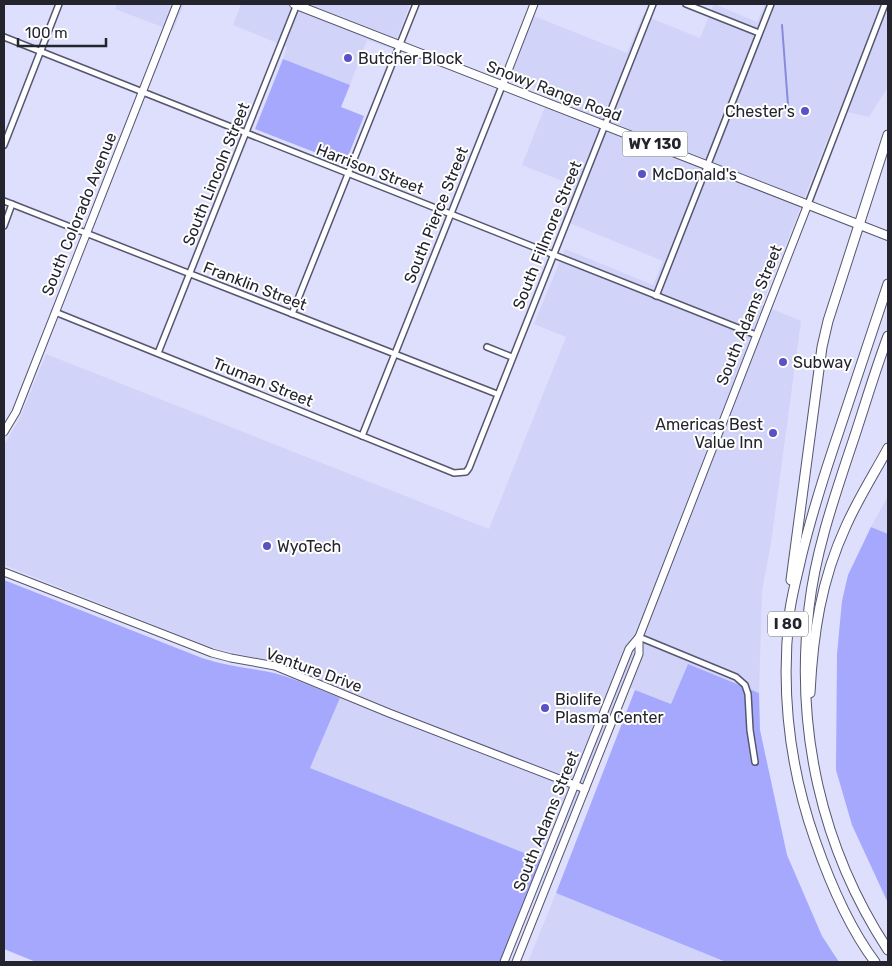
<svg xmlns="http://www.w3.org/2000/svg" width="892" height="966" viewBox="0 0 892 966" font-family="Rubik,sans-serif">
<style>
.built{fill:#d1d4f8}
.green{fill:#a5a8fd}
.lines{fill:none;stroke-linecap:round;stroke-linejoin:round}
.stream{stroke:#888add;stroke-width:2}
.street-casing{stroke:#55566f;stroke-width:8}
.secondary-casing{stroke:#55566f;stroke-width:9}
.primary-casing{stroke:#55566f;stroke-width:10}
.highway-casing{stroke:#55566f;stroke-width:11}
.street{stroke:#fff;stroke-width:5}
.secondary{stroke:#fff;stroke-width:7}
.primary{stroke:#fff;stroke-width:8}
.highway{stroke:#fff;stroke-width:9}
.poi-dot{fill:#5a50c8;stroke:#fff;stroke-width:2}
.labels{text-anchor:middle;dominant-baseline:central;stroke-width:4;stroke-linejoin:round;paint-order:stroke}
.shield{fill:#fff;stroke:#65666d;stroke-width:1}
.shield-label{font-size:15px;font-weight:bold;fill:#23242e}
.poi-label{font-size:16px;fill:#23242e;stroke:#fff;text-anchor:start}
.street-label{font-size:16px;fill:#23242e;stroke:#fff}
</style>
<rect width="100%" height="100%" fill="#dddffc"/>
<g class="built">
<polygon points="117,4 184,4 173,31 115,9"/>
<polygon points="241,4 410,4 393,49 367,40 350,85 283,59 287,47 233,25"/>
<polygon points="714,4 757,22 765,4 888,4 888,87 869,117 839,110 762,305 801,321 771,543 762,591 759,693 688,664 671,704 628,687 558,867 310,768 344,689 278,663 209,647 4,565 4,445 19,420 46,354 489,529 566,337 534,324 565,249 653,285 663,261 562,220 575,186 522,165 550,94 501,74 526,13 627,53 643,15 700,38"/>
<polygon points="888,496 888,534 871,527"/>
<polygon points="556,893 726,962 528,962"/>
</g>
<g class="green">
<polygon points="283,59 350,85 341,107 364,116 345,164 255,129"/>
<polygon points="871,527 888,534 888,903 852,825 836,770 837,654 842,601 848,575"/>
<path d="M4,580l198,78c24,8 48,10 72,15 23,6 44,16 66,25l-30,70 232,92 -41,102h-465l-32,-13z"/>
<polygon points="688,664 759,693 760,730 787,855 822,936 839,962 726,962 556,893 635,690 671,704"/>
</g>
<g class="lines">
<polyline class="stream" points="782,25 788,105"/>
<g class="street-casing">
<g id="street">
<polyline points="686,4 759,33"/>
<polyline points="4,37 756,335"/>
<polyline points="4,145 59,4"/>
<polyline points="4,201 497,394"/>
<polyline points="808,204 885,4"/>
<polyline points="4,226 12,204"/>
<polyline points="656,296 771,4"/>
<polyline points="55,312 454,473 466,472 469,468 653,4"/>
<polyline points="292,314 416,4"/>
<polyline points="487,347 512,357"/>
<polyline points="158,353 297,4"/>
<polyline points="362,436 502,86"/>
<polyline points="639,637 736,677 745,685 748,694 750,730 755,762"/>
</g>
</g>
<g class="secondary-casing">
<g id="secondary">
<polyline points="502,86 534,4"/>
<polyline points="4,432 16,412 177,4"/>
<polyline points="4,572 212,653 231,658 275,666 389,713 585,789"/>
<polyline points="504,962 629,649 639,637"/>
<polyline points="516,962 639,654 639,637 808,204"/>
</g>
</g>
<g class="primary-casing">
<polyline id="primary" points="294,4 888,236"/>
</g>
<g class="highway-casing">
<g id="highway">
<path d="M888,336c-14,37 -25,76 -38,114 -17,51 -35,104 -41,158 -14,121 12,240 79,342"/>
<polyline points="791,580 822,347 828,321 888,135"/>
<path d="M810,693c3,-59 11,-113 36,-167 12,-27 28,-52 42,-78"/>
<path d="M875,962c-27,-36 -45,-79 -60,-122 -25,-71 -34,-147 -26,-223 2,-20 8,-40 12,-59 9,-37 20,-73 32,-109 18,-55 37,-110 55,-165"/>
</g>
</g>
<use href="#street" class="street"/>
<use href="#secondary" class="secondary"/>
<use href="#primary" class="primary"/>
<use href="#highway" class="highway"/>
</g>
<g class="poi-dot">
<circle cx="348" cy="58" r="5"/>
<circle cx="805" cy="111" r="5"/>
<circle cx="642" cy="174" r="5"/>
<circle cx="783" cy="362" r="5"/>
<circle cx="773" cy="433" r="5"/>
<circle cx="267" cy="546" r="5"/>
<circle cx="545" cy="708" r="5"/>
</g>
<g class="labels">
<g class="shield">
<rect x="622.5" y="131.5" width="65" height="25" rx="4"/>
<rect x="768" y="611.5" width="40" height="25" rx="4"/>
</g>
<g class="shield-label">
<text x="655" y="144">WY 130</text>
<text x="788" y="624">I 80</text>
</g>
<g class="poi-label">
<text x="358" y="58">Butcher Block</text>
<text x="795" y="111" text-anchor="end">Chester's</text>
<text x="652" y="174">McDonald's</text>
<text x="793" y="362">Subway</text>
<text x="763" y="424" text-anchor="end">Americas Best<tspan x="763" dy="18">Value Inn</tspan></text>
<text x="277" y="546">WyoTech</text>
<text x="555" y="699">Biolife<tspan x="555" dy="18">Plasma Center</tspan></text>
</g>
<g class="street-label">
<text transform="translate(554 91) rotate(21)">Snowy Range Road</text>
<text transform="translate(370 169) rotate(21)">Harrison Street</text>
<text transform="translate(216 174) rotate(-68)">South Lincoln Street</text>
<text transform="translate(79 214) rotate(-68)">South Colorado Avenue</text>
<text transform="translate(436 215) rotate(-68)">South Pierce Street</text>
<text transform="translate(547 235) rotate(-68)">South Fillmore Street</text>
<text transform="translate(255 286) rotate(21)">Franklin Street</text>
<text transform="translate(749 315) rotate(-68)">South Adams Street</text>
<text transform="translate(263 382) rotate(22)">Truman Street</text>
<text transform="translate(314 670) rotate(20)">Venture Drive</text>
<text transform="translate(546 821) rotate(-68)">South Adams Street</text>
</g>
</g>
<rect width="892" height="966" fill="none" stroke="#23242e" stroke-width="10"/>
<path d="M18 38v8h88v-8" fill="none" stroke="#23242e" stroke-width="2.5"/>
<text x="25" y="38" font-size="15" fill="#23242e" stroke="#ffffff" stroke-width="4" paint-order="stroke">100 m</text>
</svg>
